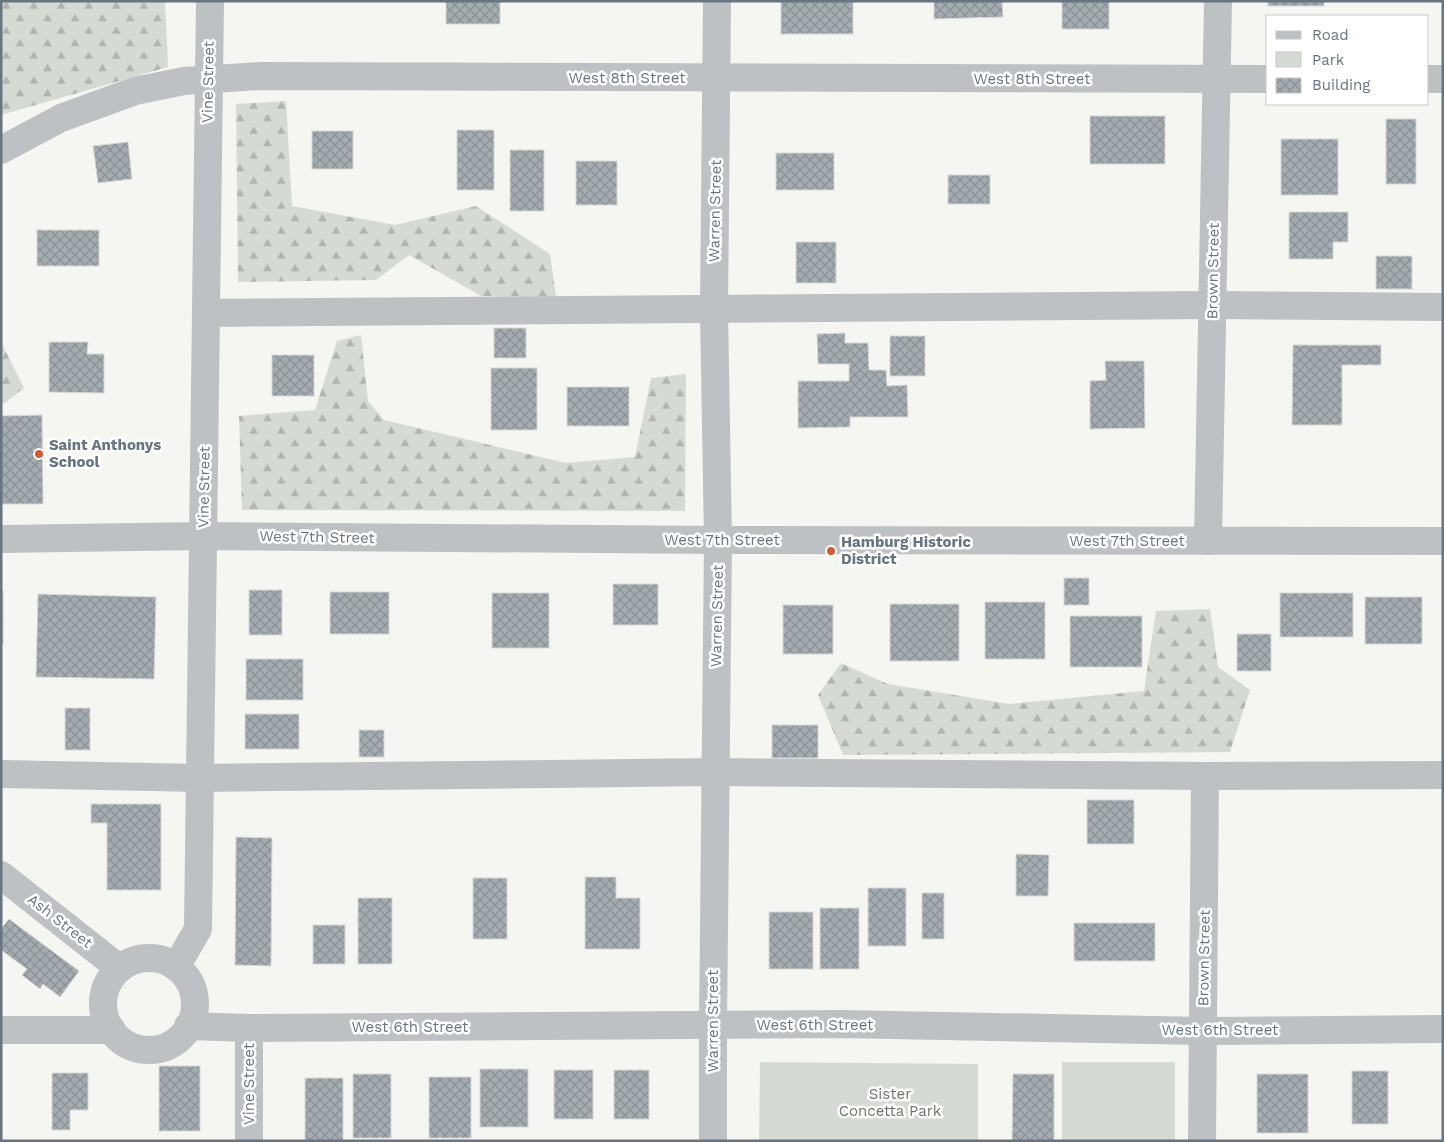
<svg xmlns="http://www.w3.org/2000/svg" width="1444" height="1142" viewBox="0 0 1444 1142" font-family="'Work Sans',sans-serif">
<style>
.green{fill:#d5dad2}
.forest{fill:url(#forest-firs)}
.building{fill:url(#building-cross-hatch);stroke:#d7d7d5}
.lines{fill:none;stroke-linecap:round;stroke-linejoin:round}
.minor{stroke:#bdc1c4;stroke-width:28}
.poi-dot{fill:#cd5d3a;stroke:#fff;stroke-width:2}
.labels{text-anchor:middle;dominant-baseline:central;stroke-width:5;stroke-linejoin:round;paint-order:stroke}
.street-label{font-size:15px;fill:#687580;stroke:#fff}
.poi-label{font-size:15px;font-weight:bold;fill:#687580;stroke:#fff;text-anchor:start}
.park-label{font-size:15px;fill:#697866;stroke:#fff}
</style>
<defs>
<pattern id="forest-firs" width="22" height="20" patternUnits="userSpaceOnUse" patternTransform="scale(1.25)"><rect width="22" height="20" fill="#d5dad2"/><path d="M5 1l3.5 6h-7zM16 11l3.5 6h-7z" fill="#b1b5b0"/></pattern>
<pattern id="building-cross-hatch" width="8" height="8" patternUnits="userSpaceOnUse" patternTransform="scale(1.25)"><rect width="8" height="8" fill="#a5acb1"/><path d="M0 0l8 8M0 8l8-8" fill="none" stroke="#8a9195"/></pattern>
</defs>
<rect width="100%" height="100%" fill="#f5f5f2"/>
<g class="green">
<polygon points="760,1062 978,1064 978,1141 759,1141"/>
<rect x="1062" y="1062" width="113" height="79"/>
</g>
<g class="forest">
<polygon points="1,1 165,1 168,67 1,115"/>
<polygon points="286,101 292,206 395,225 476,206 550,254 556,297 481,296 409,255 376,280 238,282 236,104"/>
<polygon points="361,335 368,401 384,420 566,463 635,457 651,378 686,374 685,511 242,510 239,416 315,410 337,341"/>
<polygon points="1,342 24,388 6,402 1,404"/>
<polygon points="1210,609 1218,667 1250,690 1230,752 843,755 818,695 841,663 888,684 1009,704 1144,691 1156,611"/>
</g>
<g class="building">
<rect x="446" y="1" width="54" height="23"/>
<rect x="781" y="1" width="72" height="33"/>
<polygon points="934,1 1002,1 1003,17 934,19"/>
<rect x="1062" y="1" width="47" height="28"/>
<rect x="1268" y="1" width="56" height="5"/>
<rect x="1090" y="116" width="75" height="48"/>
<rect x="1386" y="119" width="30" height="65"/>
<rect x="457" y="130" width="37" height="60"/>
<rect x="312" y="131" width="41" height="38"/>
<rect x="1281" y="139" width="57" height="56"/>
<polygon points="128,142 132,179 98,183 93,146"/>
<rect x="510" y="150" width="34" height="61"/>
<rect x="776" y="153" width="58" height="37"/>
<rect x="576" y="161" width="41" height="44"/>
<rect x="948" y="175" width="42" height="29"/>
<polygon points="1289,212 1348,212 1348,242 1333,242 1333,259 1289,259"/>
<rect x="37" y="230" width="62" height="36"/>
<rect x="796" y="242" width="40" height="41"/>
<rect x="1376" y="256" width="36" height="33"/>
<rect x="494" y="328" width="32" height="30"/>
<polygon points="845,333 845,343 868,343 869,370 886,370 887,386 907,385 908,417 850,417 850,427 798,428 798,381 849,381 849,364 818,364 817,334"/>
<rect x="890" y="336" width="35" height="40"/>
<polygon points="49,342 88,342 87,354 104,354 104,393 49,392"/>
<polygon points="1293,345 1381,345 1381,365 1342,365 1342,425 1292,425"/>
<rect x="272" y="355" width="42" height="41"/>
<polygon points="1105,361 1144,361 1145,428 1090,429 1090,381 1106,380"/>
<rect x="491" y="368" width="46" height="62"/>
<rect x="567" y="387" width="62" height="39"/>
<polygon points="42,415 43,504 1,504 1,416"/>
<rect x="1064" y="578" width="25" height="27"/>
<rect x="613" y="584" width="45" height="41"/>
<rect x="249" y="590" width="33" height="45"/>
<rect x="1" y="591" width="2" height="53"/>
<rect x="330" y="592" width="59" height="42"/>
<rect x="492" y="593" width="57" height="55"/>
<rect x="1280" y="593" width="73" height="44"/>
<polygon points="38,594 156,597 154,679 36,677"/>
<rect x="1365" y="597" width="57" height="47"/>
<rect x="985" y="602" width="60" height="57"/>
<rect x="890" y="604" width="69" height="57"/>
<rect x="783" y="605" width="50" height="49"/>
<rect x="1070" y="616" width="72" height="51"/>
<rect x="1237" y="634" width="34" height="37"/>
<rect x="246" y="659" width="57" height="41"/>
<rect x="65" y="708" width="25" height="42"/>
<rect x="245" y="714" width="54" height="35"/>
<rect x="772" y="725" width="46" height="33"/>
<rect x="359" y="730" width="25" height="27"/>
<rect x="1087" y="800" width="47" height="44"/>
<polygon points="91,804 161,804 161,890 107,890 107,823 91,823"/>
<polygon points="236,837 272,838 271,966 235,965"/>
<polygon points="1016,854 1049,855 1048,896 1016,896"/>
<polygon points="585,877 616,877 616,898 640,898 640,949 585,949"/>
<rect x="473" y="878" width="34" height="61"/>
<rect x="868" y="888" width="38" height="58"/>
<rect x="922" y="893" width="22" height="46"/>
<rect x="358" y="898" width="34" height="66"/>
<rect x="820" y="908" width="39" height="61"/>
<rect x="769" y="912" width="44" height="57"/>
<polygon points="9,919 79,971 60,997 43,984 40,989 22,975 27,969 1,950 1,929"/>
<rect x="1074" y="923" width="81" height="38"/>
<rect x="313" y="925" width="32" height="39"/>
<rect x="159" y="1066" width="41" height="65"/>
<rect x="480" y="1069" width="48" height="58"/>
<rect x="554" y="1070" width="39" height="49"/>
<rect x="614" y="1070" width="35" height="49"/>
<rect x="1352" y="1071" width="36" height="53"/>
<polygon points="52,1073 88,1073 88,1110 70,1110 70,1130 52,1130"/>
<rect x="353" y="1074" width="38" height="64"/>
<polygon points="1013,1074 1054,1074 1054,1141 1012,1141"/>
<rect x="1257" y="1074" width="51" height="59"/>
<rect x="429" y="1077" width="42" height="61"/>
<rect x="305" y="1078" width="38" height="63"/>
</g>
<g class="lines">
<g class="minor">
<polyline points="1428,79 1443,79"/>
<polyline points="1,150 61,118 135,91 184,81 261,76 1268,79"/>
<polyline points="206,313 1212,305 1443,307"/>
<polyline points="1,539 203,536 718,540 1443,541"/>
<polyline points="1208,541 1218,1"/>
<polyline points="1,774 200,778 715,772 1205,776 1443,775"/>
<polyline points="1,875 119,968"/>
<circle cx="149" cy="1004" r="46"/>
<polyline points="176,967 198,929 210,1"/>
<polyline points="188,1026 249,1028 842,1024 1203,1031 1443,1029"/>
<polyline points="249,1028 249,1141"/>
<polyline points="1,1030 112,1030"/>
<polyline points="713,1141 713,1025 718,540 714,309 717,1"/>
<polyline points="1202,1141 1205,776"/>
</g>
</g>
<g class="poi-dot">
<circle cx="39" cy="454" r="5"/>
<circle cx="831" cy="551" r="5"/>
</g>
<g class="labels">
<g class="street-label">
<text x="627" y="78">West 8th Street</text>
<text x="1032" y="79">West 8th Street</text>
<text transform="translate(208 82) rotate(-89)">Vine Street</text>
<text transform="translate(715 211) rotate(-89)">Warren Street</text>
<text transform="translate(1213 271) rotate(-89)">Brown Street</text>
<text transform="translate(204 487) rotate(-89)">Vine Street</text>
<text transform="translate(317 537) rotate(1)">West 7th Street</text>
<text x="722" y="540">West 7th Street</text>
<text x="1127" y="541">West 7th Street</text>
<text transform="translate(717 616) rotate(-89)">Warren Street</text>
<text transform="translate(60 921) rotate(38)">Ash Street</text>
<text transform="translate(1204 958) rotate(-89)">Brown Street</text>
<text transform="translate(713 1021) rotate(-90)">Warren Street</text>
<text x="815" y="1025">West 6th Street</text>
<text x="410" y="1027">West 6th Street</text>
<text x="1220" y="1030">West 6th Street</text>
<text transform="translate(249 1084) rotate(-90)">Vine Street</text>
</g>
<g class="poi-label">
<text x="49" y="445">Saint Anthonys<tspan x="49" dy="17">School</tspan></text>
<text x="841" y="542">Hamburg Historic<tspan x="841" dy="17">District</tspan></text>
</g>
<g class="park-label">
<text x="890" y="1094">Sister<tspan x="890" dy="17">Concetta Park</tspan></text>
</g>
</g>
<rect width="1444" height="1142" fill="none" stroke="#687580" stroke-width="5"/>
<rect x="1266" y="15" width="162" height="90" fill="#ffffff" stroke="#c3c8cc"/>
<rect x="1276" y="31" width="25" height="8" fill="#bdc1c4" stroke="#c3c8cc"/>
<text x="1312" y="40" font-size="15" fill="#687580">Road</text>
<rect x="1276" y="52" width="25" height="15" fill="#d5dad2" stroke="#c3c8cc"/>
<text x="1312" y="65" font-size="15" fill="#687580">Park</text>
<rect x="1276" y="78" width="25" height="15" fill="url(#building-cross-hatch)" stroke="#c3c8cc"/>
<text x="1312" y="90" font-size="15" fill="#687580">Building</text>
</svg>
